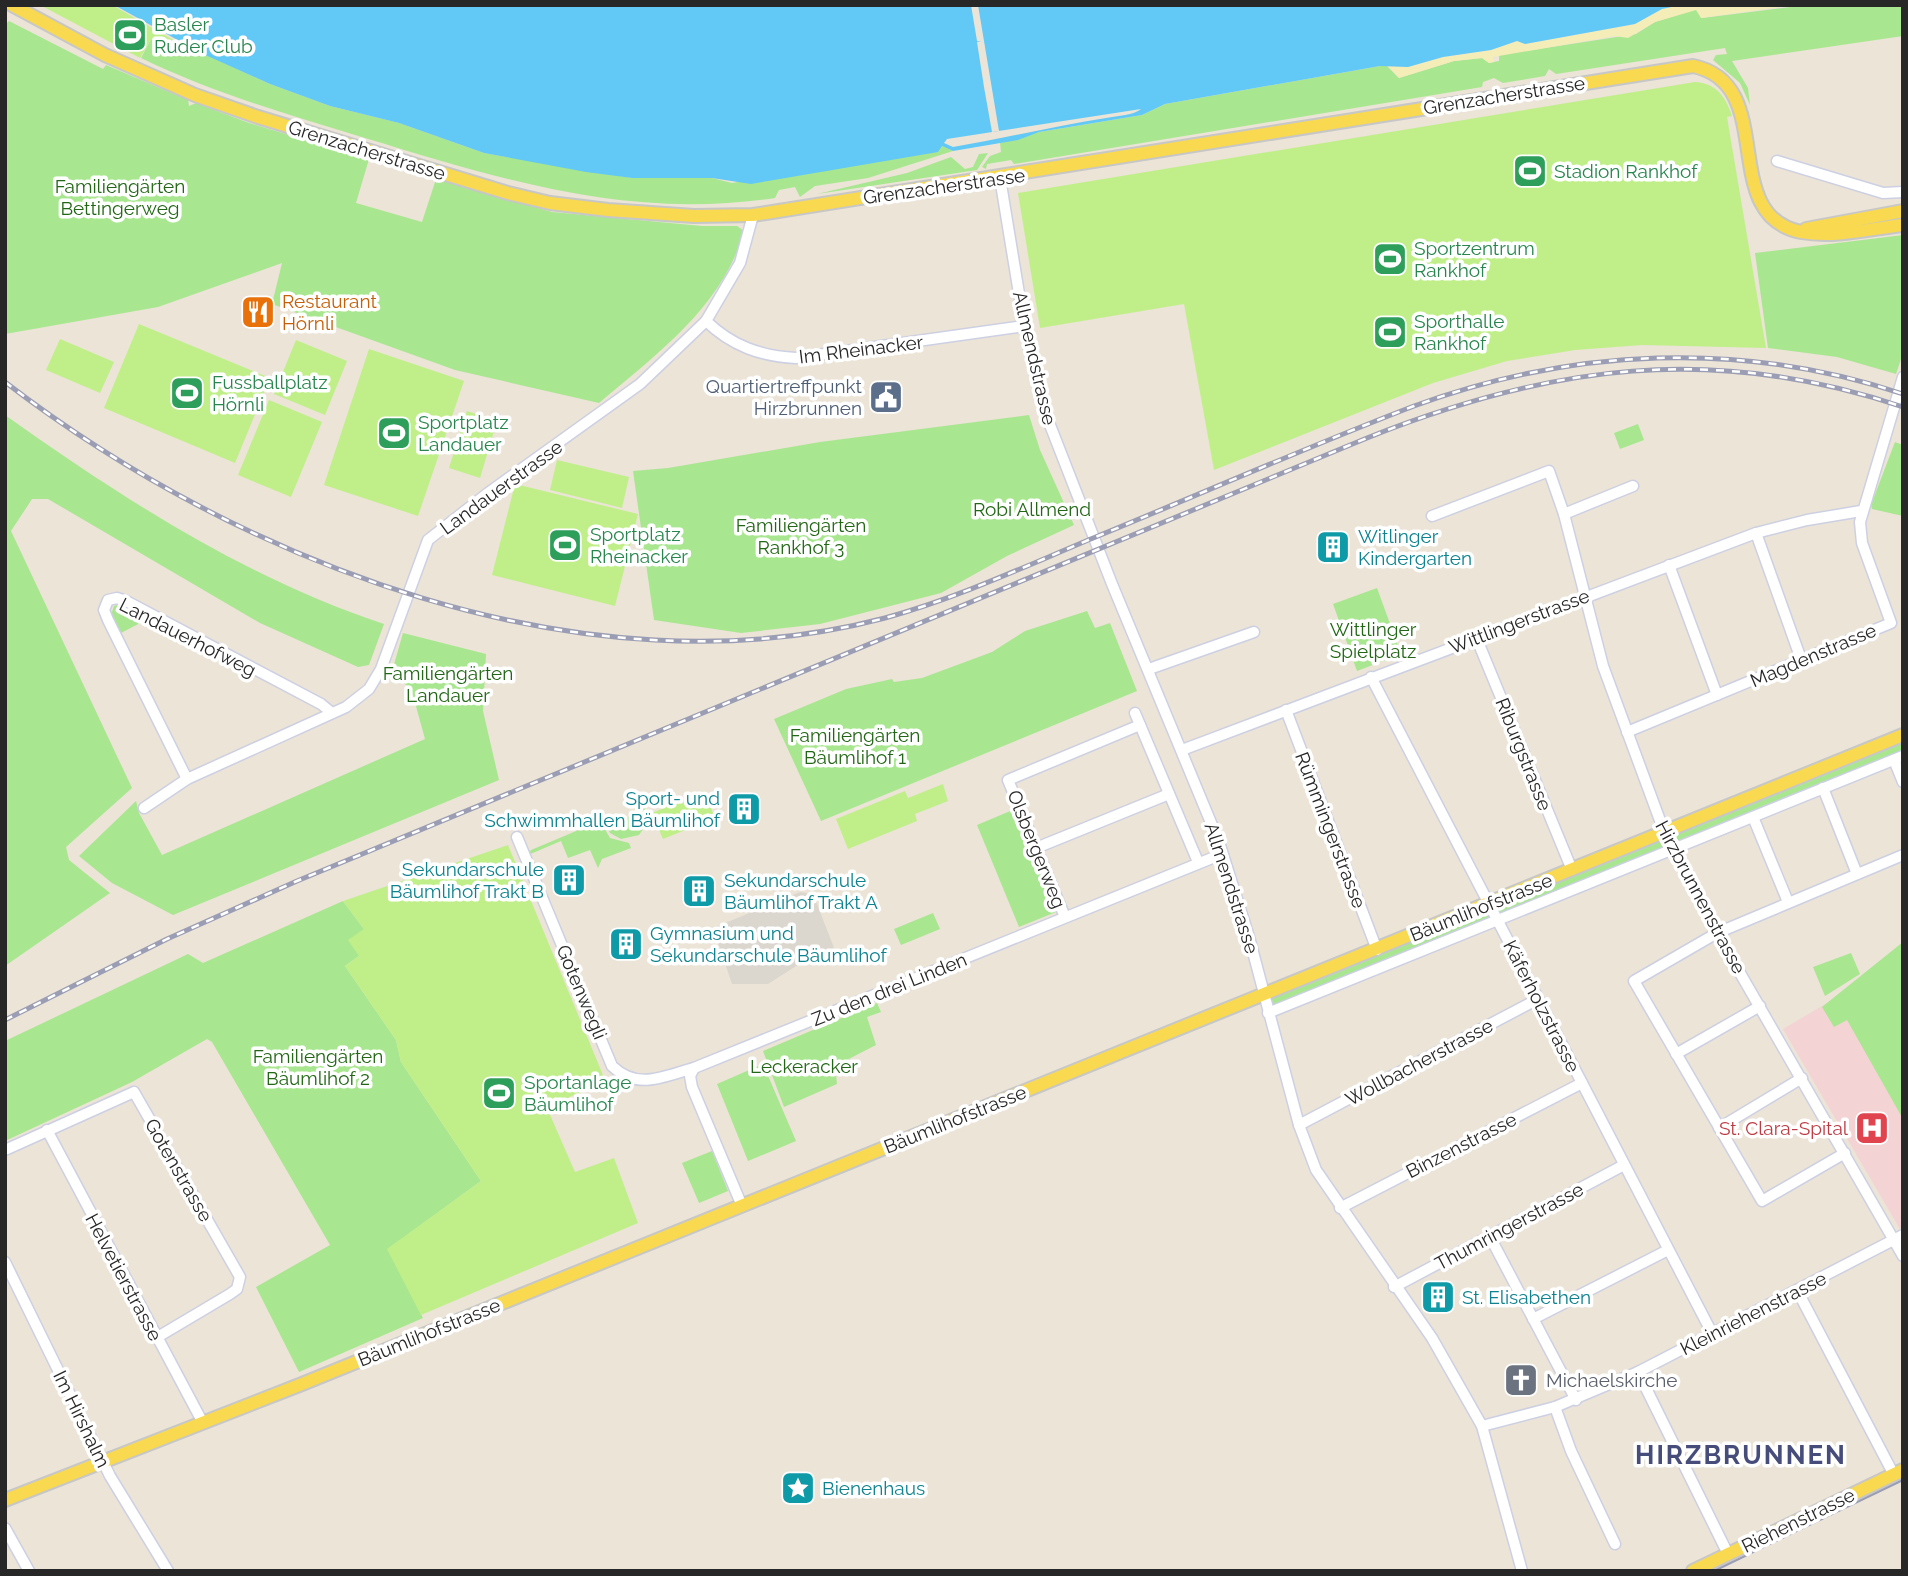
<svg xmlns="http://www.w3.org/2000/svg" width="1908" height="1576" viewBox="0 0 1908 1576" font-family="Raleway,sans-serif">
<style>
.medical{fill:#f3d3d4}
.green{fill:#a9e690}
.sand{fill:#f4edb7}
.pitch{fill:#c0ef8a}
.plaza{fill:#dbd7cf}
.water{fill:#62c8f6;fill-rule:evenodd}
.pier{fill:#ebe4d7}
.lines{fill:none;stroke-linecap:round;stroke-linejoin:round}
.minor-casing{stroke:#cdd0e2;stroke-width:13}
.major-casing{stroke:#c7c7c7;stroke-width:16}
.minor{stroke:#fff;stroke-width:10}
.major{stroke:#f9d94f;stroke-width:12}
.tram{stroke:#9a9db3;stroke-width:2}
.rail-casing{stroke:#9a9db3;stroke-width:5}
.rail{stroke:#fff;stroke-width:2.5;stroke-dasharray:8;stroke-linecap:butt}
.labels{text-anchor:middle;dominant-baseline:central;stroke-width:7;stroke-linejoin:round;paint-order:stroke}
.leisure-label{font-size:19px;fill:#27864d;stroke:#fff;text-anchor:start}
.street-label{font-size:19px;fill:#272727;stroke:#fff}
.park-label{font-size:19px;fill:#226715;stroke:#fff}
.food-label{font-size:19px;fill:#c56008;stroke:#fff;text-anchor:start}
.service-label{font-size:19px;fill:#4e5e75;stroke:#fff;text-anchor:end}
.culture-label{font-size:19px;fill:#0d838f;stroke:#fff;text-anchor:start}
.health-label{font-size:19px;fill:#be3a42;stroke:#fff;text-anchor:end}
.worship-label{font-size:19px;fill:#5b616d;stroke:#fff;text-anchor:start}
.district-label{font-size:26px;font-weight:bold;letter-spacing:2px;fill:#464d7a;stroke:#fff}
</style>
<rect width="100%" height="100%" fill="#ebe4d7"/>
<polygon class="medical" points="1903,945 1903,1228 1900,1229 1783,1029 1851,989"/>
<g class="green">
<polygon points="1807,5 1903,5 1903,36 1732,61 1748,88 1750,105 1740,83 1713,60 1716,55 1727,54 1725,48 1556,74 1549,69 1545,76 1503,83 1494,78 1483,82 1482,87 1014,164 1011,160 987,164 986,169 982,167 990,156 1001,152 1000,143 1039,132 1142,115 1165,104 1380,66 1387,66 1399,78 1454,61 1482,58 1489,63 1499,61 1499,55 1636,34 1655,22 1697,9 1702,18"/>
<path d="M9,21l94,48 3,-4 82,35 1,6 7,-3 53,20 120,36 -13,44 66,19 14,-43 116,33 150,14h35l7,5c-20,74 -87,123 -145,172l-144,-33 -183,-66 10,-41 -124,44 -153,27v-309z"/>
<path d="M151,39l20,10 4,-8 95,43 60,22 69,17 85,30 148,25h80l20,5 210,-37 11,5 -85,27 -53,8 -15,11 -5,-10 -16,3 -4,8c-146,22 -272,-18 -410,-60 -76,-23 -152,-45 -224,-80z"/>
<polygon points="988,153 977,170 817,194 907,173 951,157 965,169 973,167 979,154"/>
<polygon points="1903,235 1903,353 1896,374 1837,357 1768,348 1755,253"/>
<path d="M5,415c117,83 242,164 379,209l-15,41 -11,2 -98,-44 -212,-124h-16l-21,32 121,257 -66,59 3,13 41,33 -105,73z"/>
<polygon points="1029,415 1040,450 1074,525 1007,556 941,593 820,624 741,633 654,620 633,471 668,468 820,442"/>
<polygon points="1638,424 1644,440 1620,449 1614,433"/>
<polygon points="1895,442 1903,445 1903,516 1872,509 1871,505"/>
<polygon points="1377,588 1401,654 1357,671 1333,604"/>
<polygon points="120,604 146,620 119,634 111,615 114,606"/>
<polygon points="1087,611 1095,628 1110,623 1137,691 821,821 774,719 846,689 892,679 894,682 922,678 992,652 1025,631"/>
<polygon points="403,633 486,654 483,711 499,780 173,915 112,883 79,856 136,801 139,813 162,855 425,739 411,688 391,675"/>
<polygon points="1903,735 1903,756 1268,1013 1263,993"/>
<polygon points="645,807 647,823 639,835 621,839 610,833 605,824 612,821 624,823 632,812"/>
<polygon points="1015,809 1056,912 1019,927 977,825"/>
<polygon points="600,821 610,838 629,843 631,848 602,859 598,868 590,850 568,858 561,841 528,855 531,850"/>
<polygon points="343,901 364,929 359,956 345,966 396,1040 401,1062 481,1181 388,1249 423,1318 299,1372 256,1287 330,1245 212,1042 207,1039 132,1082 5,1141 5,1041 188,954 203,963"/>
<polygon points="933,913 940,929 901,945 894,929"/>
<polygon points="1903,942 1903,1119 1847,1020 1834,1027 1822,1007"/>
<polygon points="1851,953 1860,974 1825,996 1813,967"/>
<polygon points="877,1003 881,1012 867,1017 876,1045 835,1066 837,1084 784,1107 763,1051"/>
<polygon points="763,1064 796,1141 748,1161 717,1084"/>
<polygon points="712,1151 728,1191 699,1203 682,1163"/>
</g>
<polygon class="sand" points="1681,5 1780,7 1701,18 1696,10 1655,22 1628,38 1615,36 1493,57 1494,62 1489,63 1482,58 1454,61 1399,78 1388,66 1408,67 1443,57 1491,50 1517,41 1525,44 1635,24 1662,9"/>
<g class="pitch">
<polygon points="40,5 112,5 175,41 171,48 151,39 140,58"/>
<path d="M1695,82c21,1 31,15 37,34l-5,1 39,231 -124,-3 -67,5 -68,11 -74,22 -219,87 -30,-166 -144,24 -22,-135z"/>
<polygon points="139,324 270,378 235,463 104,408"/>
<polygon points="60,339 114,362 100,393 46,370"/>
<polygon points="296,340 347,361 325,415 274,394"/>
<polygon points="369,349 464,381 418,516 324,485"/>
<polygon points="269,400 322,422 291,497 238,475"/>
<polygon points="467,411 497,421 480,478 449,468"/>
<polygon points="557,460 629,477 622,508 550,490"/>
<polygon points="515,484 638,514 615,606 492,575"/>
<polygon points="943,784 948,801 915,814 917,821 848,849 836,819 905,791 908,798"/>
<polygon points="704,791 715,818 663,839 652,813"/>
<polygon points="508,845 605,1080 547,1108 575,1172 614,1158 638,1223 421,1315 387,1249 481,1181 401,1062 396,1040 345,966 359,956 348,940 364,929 343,901"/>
</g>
<polygon class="plaza" points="800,892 813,894 838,958 831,961 815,954 768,984 732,984 713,928"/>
<path class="water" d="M114,5h1567l-19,4 -27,15 -110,20 -8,-3 -26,9 -48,7 -35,10 -28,-1 -215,38 -23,11 -103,17 -21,8 -65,11 -11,-5 -4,6 -187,32 -39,-6h-80l-46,-6 -102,-19 -85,-30 -69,-17 -60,-22 -67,-30zM1141,109c-7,6 -23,7 -35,9 -51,8 -101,20 -153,29l-9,-4 3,-4z"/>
<polygon class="pier" points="971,5 978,5 999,131 992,132 984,87 988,86 984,87 977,42 981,41 977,41"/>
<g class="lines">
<g class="minor-casing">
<g id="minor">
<polyline points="1777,161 1883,193 1903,192"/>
<polyline points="1000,178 1026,336 1043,407 1112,584 1219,842 1249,937 1299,1125 1316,1170 1432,1338 1482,1426 1522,1571"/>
<path d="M706,321c26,25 54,35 90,37l228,-32"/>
<polyline points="1564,514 1633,486"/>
<polyline points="1432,516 1549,471 1564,514 1603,666 1665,834 1717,933 1903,1256"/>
<polyline points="1756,533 1802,662"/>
<polyline points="1669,565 1717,695"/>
<polyline points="1476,637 1572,870"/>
<polyline points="1149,669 1254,632"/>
<polyline points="1371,677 1713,1335"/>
<polyline points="1286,710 1377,950"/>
<polyline points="1135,713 1198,862"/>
<polyline points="1627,732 1891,623 1862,543 1860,522 1903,377"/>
<polyline points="1182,750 1756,533 1807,520 1861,511"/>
<polyline points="1894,760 1903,782"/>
<polyline points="187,779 108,620 104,610 108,600 117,598 126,601 321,704 332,713"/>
<polyline points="1823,788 1857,874"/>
<polyline points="144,808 187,779 346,707 369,689 381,669 428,540 488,493 640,384 706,321 740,263 753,215"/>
<polyline points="1753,817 1788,902"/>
<path d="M517,837l95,229c26,25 52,10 82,2l528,-214"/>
<polyline points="1036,848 1169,794"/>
<polyline points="1065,917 1008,780 1140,725"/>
<polyline points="1268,1013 1903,756"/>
<polyline points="1676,1054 1760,1006"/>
<polyline points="694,1068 690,1076 692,1087 742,1206"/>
<polyline points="1299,1125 1538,999"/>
<polyline points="1719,1128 1802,1078"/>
<polyline points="47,1130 203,1423"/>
<polyline points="5,1150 134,1092 240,1277 237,1289 230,1294 156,1338"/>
<polyline points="1845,1153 1762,1201 1634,981 1717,933 1903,855"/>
<polyline points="1340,1208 1582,1083"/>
<polyline points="1489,1235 1576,1400"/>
<polyline points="5,1262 110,1476 168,1571"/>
<polyline points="1394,1287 1624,1165"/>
<polyline points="1797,1290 1894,1475"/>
<polyline points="1533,1319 1668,1250"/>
<polyline points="1638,1372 1728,1554"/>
<polyline points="1555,1407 1571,1451 1615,1544"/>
<polyline points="1482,1426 1555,1407 1638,1372 1903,1235"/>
<polyline points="5,1528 29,1571"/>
</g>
</g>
<g class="major-casing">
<g id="major">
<path d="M12,5l93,50 90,40 63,22 250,76 42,10 58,7 86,6 59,-1 940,-149c87,18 23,149 108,166 33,6 69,-3 102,-7"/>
<polyline points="1806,229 1903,211"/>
<polyline points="5,1500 302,1384 1903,735"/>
<polyline points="1693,1571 1903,1470"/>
</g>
</g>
<use href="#minor" class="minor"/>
<use href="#major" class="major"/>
<polyline class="tram" points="1714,1571 1903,1480"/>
<g class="rail-casing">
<g id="rail">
<path d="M5,382c237,182 581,315 880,236 73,-20 143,-53 213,-82 105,-43 209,-89 316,-130 158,-58 328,-66 489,-12"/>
<path d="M5,1020l162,-81 130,-58 1070,-443c183,-73 346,-95 536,-31"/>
</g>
</g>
<use href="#rail" class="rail"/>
</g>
<defs>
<g id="stadium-square" transform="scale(1.75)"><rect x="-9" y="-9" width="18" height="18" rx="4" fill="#2e9e5b" stroke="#fff"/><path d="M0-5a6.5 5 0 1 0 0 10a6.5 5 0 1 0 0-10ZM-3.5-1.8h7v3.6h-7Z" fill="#fff"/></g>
<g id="restaurant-square" transform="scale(1.75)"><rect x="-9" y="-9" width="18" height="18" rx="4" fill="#e8710a" stroke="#fff"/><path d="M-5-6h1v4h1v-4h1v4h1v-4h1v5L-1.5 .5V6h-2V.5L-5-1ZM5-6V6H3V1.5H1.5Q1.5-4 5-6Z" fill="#fff"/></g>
<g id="civic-square" transform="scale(1.75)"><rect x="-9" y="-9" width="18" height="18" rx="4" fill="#5c6f8a" stroke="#fff"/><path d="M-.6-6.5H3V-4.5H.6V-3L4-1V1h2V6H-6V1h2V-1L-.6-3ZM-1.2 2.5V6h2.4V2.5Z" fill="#fff"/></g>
<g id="building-square" transform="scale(1.75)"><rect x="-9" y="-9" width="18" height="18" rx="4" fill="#0f9aa8" stroke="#fff"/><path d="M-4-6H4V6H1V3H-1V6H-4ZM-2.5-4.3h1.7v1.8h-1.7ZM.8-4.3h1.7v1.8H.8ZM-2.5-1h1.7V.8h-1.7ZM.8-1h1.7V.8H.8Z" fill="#fff"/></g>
<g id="hospital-square" transform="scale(1.75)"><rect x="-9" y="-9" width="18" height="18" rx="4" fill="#e0444e" stroke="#fff"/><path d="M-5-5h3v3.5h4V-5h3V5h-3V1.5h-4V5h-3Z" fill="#fff"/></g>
<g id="church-square" transform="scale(1.75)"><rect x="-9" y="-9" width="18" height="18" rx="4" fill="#6b7280" stroke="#fff"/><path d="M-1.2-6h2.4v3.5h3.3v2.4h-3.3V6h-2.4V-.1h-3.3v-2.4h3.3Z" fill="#fff"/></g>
<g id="sight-square" transform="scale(1.75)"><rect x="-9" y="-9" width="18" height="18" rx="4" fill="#0f9aa8" stroke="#fff"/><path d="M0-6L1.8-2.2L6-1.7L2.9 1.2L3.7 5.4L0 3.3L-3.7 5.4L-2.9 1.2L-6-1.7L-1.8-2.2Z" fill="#fff"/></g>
</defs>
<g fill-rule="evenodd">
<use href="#stadium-square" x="130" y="35"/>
<use href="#stadium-square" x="1530" y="171"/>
<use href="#stadium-square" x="1390" y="259"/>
<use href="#restaurant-square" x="258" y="312"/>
<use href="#stadium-square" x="1390" y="332"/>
<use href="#stadium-square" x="187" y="393"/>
<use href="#civic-square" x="886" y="397"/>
<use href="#stadium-square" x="394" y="433"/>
<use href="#stadium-square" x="565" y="545"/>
<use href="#building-square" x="1333" y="547"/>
<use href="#building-square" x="744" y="809"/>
<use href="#building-square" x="569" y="880"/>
<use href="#building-square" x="699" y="891"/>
<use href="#building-square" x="626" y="944"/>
<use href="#stadium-square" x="499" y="1093"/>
<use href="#hospital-square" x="1872" y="1128"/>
<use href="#building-square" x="1438" y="1297"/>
<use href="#church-square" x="1521" y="1380"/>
<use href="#sight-square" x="798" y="1488"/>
</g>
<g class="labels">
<g class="leisure-label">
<text x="154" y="24">Basler<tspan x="154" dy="22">Ruder Club</tspan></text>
<text x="1554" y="171">Stadion Rankhof</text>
<text x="1414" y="248">Sportzentrum<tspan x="1414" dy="22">Rankhof</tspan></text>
<text x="1414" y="321">Sporthalle<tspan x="1414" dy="22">Rankhof</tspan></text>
<text x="212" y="382">Fussballplatz<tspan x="212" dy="22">Hörnli</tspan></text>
<text x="418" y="422">Sportplatz<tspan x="418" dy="22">Landauer</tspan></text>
<text x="590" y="534">Sportplatz<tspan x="590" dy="22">Rheinacker</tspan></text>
<text x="524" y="1082">Sportanlage<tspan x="524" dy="22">Bäumlihof</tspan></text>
</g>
<g class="street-label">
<text transform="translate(1504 95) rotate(-9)">Grenzacherstrasse</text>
<text transform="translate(367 150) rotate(17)">Grenzacherstrasse</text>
<text transform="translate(944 186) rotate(-8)">Grenzacherstrasse</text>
<text transform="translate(861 349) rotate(-7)">Im Rheinacker</text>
<text transform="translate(1035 358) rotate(77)">Allmendstrasse</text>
<text transform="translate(501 487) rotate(-36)">Landauerstrasse</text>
<text transform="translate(1519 621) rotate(-21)">Wittlingerstrasse</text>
<text transform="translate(188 637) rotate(27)">Landauerhofweg</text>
<text transform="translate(1813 655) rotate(-23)">Magdenstrasse</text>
<text transform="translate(1524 754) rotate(68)">Riburgstrasse</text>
<text transform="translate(1331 830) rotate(69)">Rümmingerstrasse</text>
<text transform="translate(1037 849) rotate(68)">Olsbergerweg</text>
<text transform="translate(1232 888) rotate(72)">Allmendstrasse</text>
<text transform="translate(1701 897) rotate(62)">Hirzbrunnenstrasse</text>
<text transform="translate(1481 907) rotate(-22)">Bäumlihofstrasse</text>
<text transform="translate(889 989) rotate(-22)">Zu den drei Linden</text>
<text transform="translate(582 992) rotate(67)">Gotenwegli</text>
<text transform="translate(1542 1006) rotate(63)">Käferholzstrasse</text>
<text transform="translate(1419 1062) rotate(-28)">Wollbacherstrasse</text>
<text transform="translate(955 1119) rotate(-22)">Bäumlihofstrasse</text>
<text transform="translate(1461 1145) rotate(-27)">Binzenstrasse</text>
<text transform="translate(179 1170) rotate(60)">Gotenstrasse</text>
<text transform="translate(1509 1226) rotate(-28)">Thumringerstrasse</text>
<text transform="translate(124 1277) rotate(62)">Helvetierstrasse</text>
<text transform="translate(1753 1313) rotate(-27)">Kleinriehenstrasse</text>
<text transform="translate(429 1332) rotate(-22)">Bäumlihofstrasse</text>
<text transform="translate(82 1419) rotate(64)">Im Hirshalm</text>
<text transform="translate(1798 1520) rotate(-26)">Riehenstrasse</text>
</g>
<g class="park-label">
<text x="120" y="186">Familiengärten<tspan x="120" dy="22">Bettingerweg</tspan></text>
<text x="1032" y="509">Robi Allmend</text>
<text x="801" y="525">Familiengärten<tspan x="801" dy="22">Rankhof 3</tspan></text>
<text x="1373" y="629">Wittlinger<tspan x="1373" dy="22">Spielplatz</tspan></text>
<text x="448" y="673">Familiengärten<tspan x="448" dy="22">Landauer</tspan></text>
<text x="855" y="735">Familiengärten<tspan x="855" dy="22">Bäumlihof 1</tspan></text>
<text x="318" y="1056">Familiengärten<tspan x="318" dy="22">Bäumlihof 2</tspan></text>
<text x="804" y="1066">Leckeracker</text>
</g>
<g class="food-label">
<text x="282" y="301">Restaurant<tspan x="282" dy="22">Hörnli</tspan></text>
</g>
<g class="service-label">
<text x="862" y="386">Quartiertreffpunkt<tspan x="862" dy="22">Hirzbrunnen</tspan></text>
</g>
<g class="culture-label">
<text x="1358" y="536">Witlinger<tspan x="1358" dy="22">Kindergarten</tspan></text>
<text x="720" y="798" text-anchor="end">Sport- und<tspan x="720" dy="22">Schwimmhallen Bäumlihof</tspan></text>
<text x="544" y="869" text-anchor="end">Sekundarschule<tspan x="544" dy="22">Bäumlihof Trakt B</tspan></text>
<text x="724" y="880">Sekundarschule<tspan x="724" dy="22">Bäumlihof Trakt A</tspan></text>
<text x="650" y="933">Gymnasium und<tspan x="650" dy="22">Sekundarschule Bäumlihof</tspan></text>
<text x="1462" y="1297">St. Elisabethen</text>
<text x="822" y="1488">Bienenhaus</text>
</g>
<g class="health-label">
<text x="1848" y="1128">St. Clara-Spital</text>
</g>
<g class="worship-label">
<text x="1546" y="1380">Michaelskirche</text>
</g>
<g class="district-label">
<text x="1741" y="1455">HIRZBRUNNEN</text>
</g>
</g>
<rect width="1908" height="1576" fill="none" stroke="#272727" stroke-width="14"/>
</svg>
